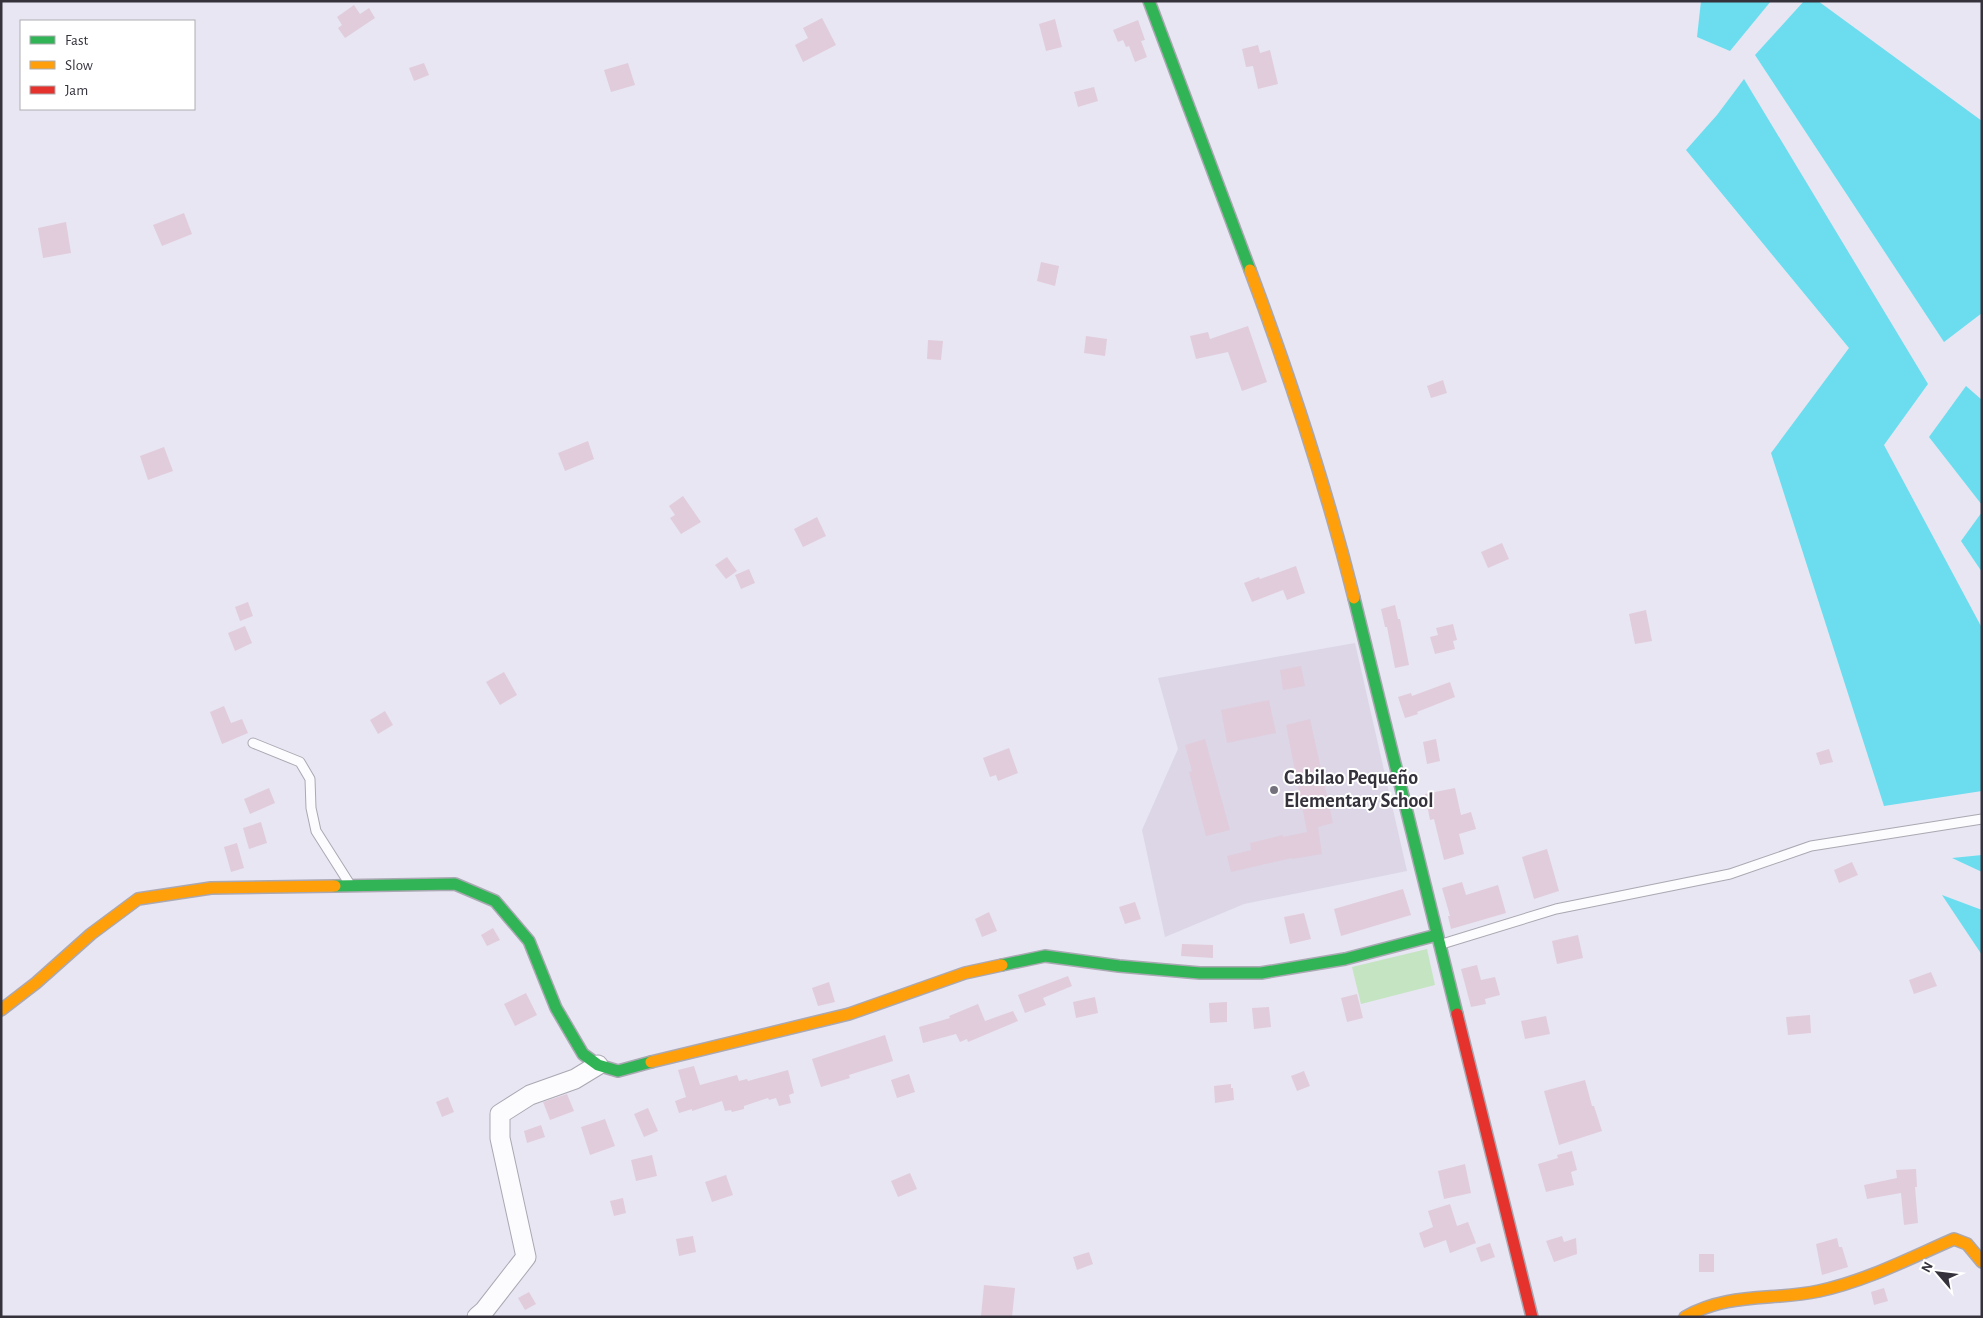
<svg xmlns="http://www.w3.org/2000/svg" width="1983" height="1318" viewBox="0 0 1983 1318" font-family="'Alegreya Sans',sans-serif">
<style>
.education{fill:#dcd6e7}
.green{fill:#c5e4c2}
.water{fill:#6bddef}
.building{fill:#e1ccdb}
.lines{fill:none;stroke-linecap:round;stroke-linejoin:round}
.lane-casing{stroke:#aaa8b2;stroke-width:11}
.street-casing{stroke:#aaa8b2;stroke-width:21}
.fast-casing{stroke:#aaa8b2;stroke-width:14}
.slow-casing{stroke:#aaa8b2;stroke-width:14}
.jam-casing{stroke:#aaa8b2;stroke-width:14}
.lane{stroke:#fcfbfd;stroke-width:9}
.street{stroke:#fcfbfd;stroke-width:19}
.fast{stroke:#30b455;stroke-width:11}
.slow{stroke:#ff9f0a;stroke-width:11}
.jam{stroke:#e5322d;stroke-width:11}
.poi-dot{fill:#74717c;stroke:#fff;stroke-width:2}
.labels{text-anchor:middle;dominant-baseline:central;stroke-width:4;stroke-linejoin:round;paint-order:stroke}
.poi-label{font-size:20px;font-weight:bold;fill:#35323c;stroke:#fff;text-anchor:start}
</style>
<rect width="100%" height="100%" fill="#e8e6f3"/>
<polygon class="education" points="1355,643 1407,871 1244,904 1165,937 1142,830 1178,749 1158,678"/>
<polygon class="green" points="1427,949 1435,985 1361,1004 1352,967"/>
<g class="water">
<polygon points="1701,1 1771,1 1730,51 1697,37"/>
<polygon points="1804,1 1818,1 1982,121 1982,313 1944,342 1755,55"/>
<polygon points="1744,79 1928,384 1884,445 1982,628 1982,791 1884,806 1771,453 1849,348 1686,150 1717,115"/>
<polygon points="1966,386 1982,400 1982,505 1929,437"/>
<polygon points="1982,512 1982,572 1961,541"/>
<polygon points="1982,855 1982,872 1952,858"/>
<polygon points="1942,895 1982,910 1982,955"/>
</g>
<g class="building">
<polygon points="354,5 360,14 369,8 375,18 345,38 338,28 342,25 337,17"/>
<polygon points="822,18 836,45 803,62 795,45 808,38 803,28"/>
<polygon points="1055,19 1062,47 1046,51 1039,24"/>
<polygon points="1138,20 1145,40 1141,41 1147,57 1135,62 1129,46 1126,47 1123,40 1118,42 1113,30"/>
<polygon points="1258,45 1260,53 1270,50 1278,84 1258,89 1253,66 1246,67 1242,49"/>
<polygon points="424,63 429,75 414,81 409,68"/>
<polygon points="628,63 635,85 611,92 604,70"/>
<polygon points="1094,87 1098,101 1078,107 1074,92"/>
<polygon points="184,213 192,234 162,246 153,225"/>
<polygon points="66,222 71,253 43,258 38,228"/>
<polygon points="1041,262 1059,266 1055,286 1037,281"/>
<polygon points="1248,326 1267,382 1242,391 1228,352 1196,359 1190,336 1208,332 1210,339"/>
<polygon points="1086,336 1107,339 1105,356 1084,353"/>
<polygon points="928,340 943,341 941,360 927,359"/>
<polygon points="1443,380 1447,393 1431,398 1427,386"/>
<polygon points="588,441 594,459 565,471 558,453"/>
<polygon points="164,447 173,471 148,480 140,456"/>
<polygon points="683,496 701,522 681,534 670,518 675,515 669,506"/>
<polygon points="817,517 826,536 803,547 794,529"/>
<polygon points="1502,543 1509,559 1488,568 1481,552"/>
<polygon points="727,557 737,571 726,579 715,565"/>
<polygon points="1296,566 1305,593 1287,600 1283,590 1252,602 1244,583 1259,577 1260,579"/>
<polygon points="749,569 755,583 741,589 735,575"/>
<polygon points="248,602 253,616 240,621 235,607"/>
<polygon points="1395,605 1398,619 1400,619 1409,665 1395,668 1387,627 1385,627 1381,609"/>
<polygon points="1646,610 1652,641 1635,644 1629,614"/>
<polygon points="1453,624 1457,640 1453,641 1455,649 1435,654 1430,637 1438,635 1436,628"/>
<polygon points="245,626 252,643 235,651 228,633"/>
<polygon points="1301,666 1305,686 1283,690 1280,670"/>
<polygon points="504,672 517,695 500,705 486,682"/>
<polygon points="1450,682 1455,697 1417,712 1418,714 1405,718 1398,697 1411,693 1412,696"/>
<polygon points="1269,700 1276,733 1227,743 1221,710"/>
<polygon points="224,706 231,723 242,719 248,733 222,744 210,712"/>
<polygon points="385,711 393,725 378,734 370,720"/>
<polygon points="1310,719 1333,823 1318,827 1322,854 1292,859 1292,858 1231,872 1227,856 1251,850 1250,843 1283,835 1283,837 1307,832 1286,725"/>
<polygon points="1205,739 1230,830 1206,836 1189,772 1192,771 1185,745"/>
<polygon points="1436,739 1440,761 1427,764 1423,742"/>
<polygon points="1009,748 1018,773 998,781 996,775 990,777 983,758"/>
<polygon points="1829,749 1833,762 1820,765 1816,753"/>
<polygon points="269,788 275,803 250,814 244,799"/>
<polygon points="1455,788 1461,815 1471,812 1476,829 1459,834 1464,854 1444,860 1434,819 1430,820 1425,794"/>
<polygon points="261,822 267,843 249,849 243,828"/>
<polygon points="237,843 244,868 231,872 224,847"/>
<polygon points="1547,849 1559,891 1534,899 1522,857"/>
<polygon points="1852,862 1858,875 1839,883 1834,870"/>
<polygon points="1462,882 1466,895 1498,885 1506,913 1451,929 1448,916 1450,916 1442,888"/>
<polygon points="1403,889 1411,915 1341,936 1334,909"/>
<polygon points="1135,902 1141,919 1125,924 1119,907"/>
<polygon points="989,912 997,931 982,937 975,919"/>
<polygon points="1304,913 1311,939 1290,944 1284,917"/>
<polygon points="493,928 500,940 487,946 481,935"/>
<polygon points="1578,935 1583,958 1557,964 1552,941"/>
<polygon points="1182,944 1213,945 1213,958 1181,956"/>
<polygon points="1477,965 1481,980 1495,977 1500,995 1485,999 1486,1004 1471,1007 1461,969"/>
<polygon points="1931,972 1937,986 1914,994 1909,980"/>
<polygon points="1068,976 1072,986 1043,998 1046,1005 1025,1013 1018,995"/>
<polygon points="829,982 835,1002 818,1006 812,988"/>
<polygon points="526,993 537,1015 515,1026 504,1004"/>
<polygon points="1357,994 1363,1018 1347,1022 1341,998"/>
<polygon points="1095,997 1098,1013 1076,1018 1073,1002"/>
<polygon points="1227,1002 1227,1022 1210,1023 1209,1003"/>
<polygon points="978,1004 985,1021 1013,1011 1018,1021 968,1042 967,1039 960,1042 956,1034 923,1043 919,1027 950,1018 949,1016"/>
<polygon points="1269,1007 1271,1027 1254,1029 1252,1008"/>
<polygon points="1810,1015 1811,1033 1788,1035 1786,1017"/>
<polygon points="1546,1016 1550,1034 1525,1039 1521,1021"/>
<polygon points="885,1035 893,1061 849,1075 850,1078 821,1087 812,1059"/>
<polygon points="694,1066 700,1085 737,1075 739,1081 747,1079 748,1081 788,1070 794,1093 789,1095 791,1103 779,1106 776,1098 769,1100 768,1098 744,1106 744,1109 732,1112 731,1110 725,1111 722,1101 692,1111 692,1109 679,1113 675,1101 686,1097 678,1070"/>
<polygon points="1304,1071 1310,1086 1297,1091 1291,1076"/>
<polygon points="909,1074 915,1092 897,1098 891,1080"/>
<polygon points="1585,1080 1592,1106 1594,1106 1602,1131 1559,1145 1544,1091"/>
<polygon points="1231,1084 1231,1088 1233,1088 1234,1100 1215,1103 1214,1086"/>
<polygon points="567,1094 574,1111 550,1120 543,1102"/>
<polygon points="448,1097 454,1112 442,1117 436,1102"/>
<polygon points="648,1108 658,1131 644,1137 634,1114"/>
<polygon points="605,1119 615,1146 590,1155 581,1127"/>
<polygon points="541,1125 545,1137 527,1143 524,1131"/>
<polygon points="1572,1151 1577,1170 1571,1172 1574,1185 1546,1192 1538,1164 1558,1158 1557,1155"/>
<polygon points="652,1155 657,1176 636,1181 631,1160"/>
<polygon points="1465,1164 1471,1193 1444,1199 1438,1171"/>
<polygon points="1916,1169 1917,1187 1915,1187 1918,1223 1904,1225 1901,1193 1867,1199 1864,1185 1897,1178 1896,1170"/>
<polygon points="910,1173 917,1189 898,1197 891,1181"/>
<polygon points="726,1175 733,1195 712,1202 705,1182"/>
<polygon points="623,1198 626,1213 614,1216 610,1201"/>
<polygon points="1450,1204 1457,1226 1468,1222 1476,1243 1450,1253 1446,1240 1424,1248 1419,1233 1433,1227 1428,1211"/>
<polygon points="693,1236 696,1252 679,1256 676,1239"/>
<polygon points="1562,1236 1564,1242 1576,1238 1577,1254 1554,1262 1546,1241"/>
<polygon points="1837,1238 1839,1247 1842,1247 1848,1267 1822,1275 1816,1244"/>
<polygon points="1490,1243 1495,1257 1481,1262 1476,1248"/>
<polygon points="1089,1252 1093,1264 1077,1270 1073,1257"/>
<rect x="1699" y="1254" width="15" height="18"/>
<polygon points="984,1285 1015,1288 1012,1317 981,1316"/>
<polygon points="1884,1288 1888,1301 1874,1305 1871,1292"/>
<polygon points="529,1292 536,1304 525,1310 518,1298"/>
</g>
<g class="lines">
<g class="lane-casing">
<g id="lane">
<polyline points="253,743 300,762 310,779 311,808 316,831 349,883"/>
<polyline points="1442,944 1556,909 1730,874 1811,846 1982,819"/>
</g>
</g>
<g class="street-casing">
<polyline id="street" points="477,1317 484,1311 526,1257 500,1138 500,1114 530,1095 575,1079 598,1065"/>
</g>
<g class="fast-casing">
<g id="fast">
<polyline points="1149,1 1250,270"/>
<polyline points="1354,598 1457,1014"/>
<polyline points="335,886 455,884 495,901 529,941 556,1008 583,1054 598,1065 618,1071 651,1062"/>
<polyline points="1002,965 1045,956 1119,966 1200,973 1261,973 1345,959 1437,935"/>
</g>
</g>
<g class="slow-casing">
<g id="slow">
<path d="M1250,270c40,107 76,216 104,328"/>
<polyline points="1,1010 36,983 91,934 138,899 211,888 335,886"/>
<polyline points="651,1062 849,1014 965,973 1002,965"/>
<path d="M1685,1317c44,-25 87,-16 134,-26 47,-10 91,-33 135,-52l13,5 15,18"/>
</g>
</g>
<g class="jam-casing">
<polyline id="jam" points="1457,1014 1532,1317"/>
</g>
<use href="#lane" class="lane"/>
<use href="#street" class="street"/>
<use href="#fast" class="fast"/>
<use href="#slow" class="slow"/>
<use href="#jam" class="jam"/>
</g>
<circle class="poi-dot" cx="1274" cy="790" r="5"/>
<g class="labels">
<g class="poi-label">
<text x="1284" y="778">Cabilao Pequeño<tspan x="1284" dy="23">Elementary School</tspan></text>
</g>
</g>
<rect width="1983" height="1318" fill="none" stroke="#35323c" stroke-width="5"/>
<rect x="20" y="20" width="175" height="90" fill="#ffffff" stroke="#aeadb1"/>
<rect x="30" y="36" width="25" height="8" fill="#30b455" stroke="#aeadb1"/>
<text x="65" y="45" font-size="15" fill="#35323c">Fast</text>
<rect x="30" y="61" width="25" height="8" fill="#ff9f0a" stroke="#aeadb1"/>
<text x="65" y="70" font-size="15" fill="#35323c">Slow</text>
<rect x="30" y="86" width="25" height="8" fill="#e5322d" stroke="#aeadb1"/>
<text x="65" y="95" font-size="15" fill="#35323c">Jam</text>
<g transform="translate(1938 1273) rotate(298)" stroke="#ffffff" stroke-width="4" paint-order="stroke">
<path d="M0-4L9 19L0 12L-9 19Z" fill="#35323c"/>
<text y="-8" font-size="14" font-weight="bold" text-anchor="middle" fill="#35323c">N</text>
</g>
</svg>
